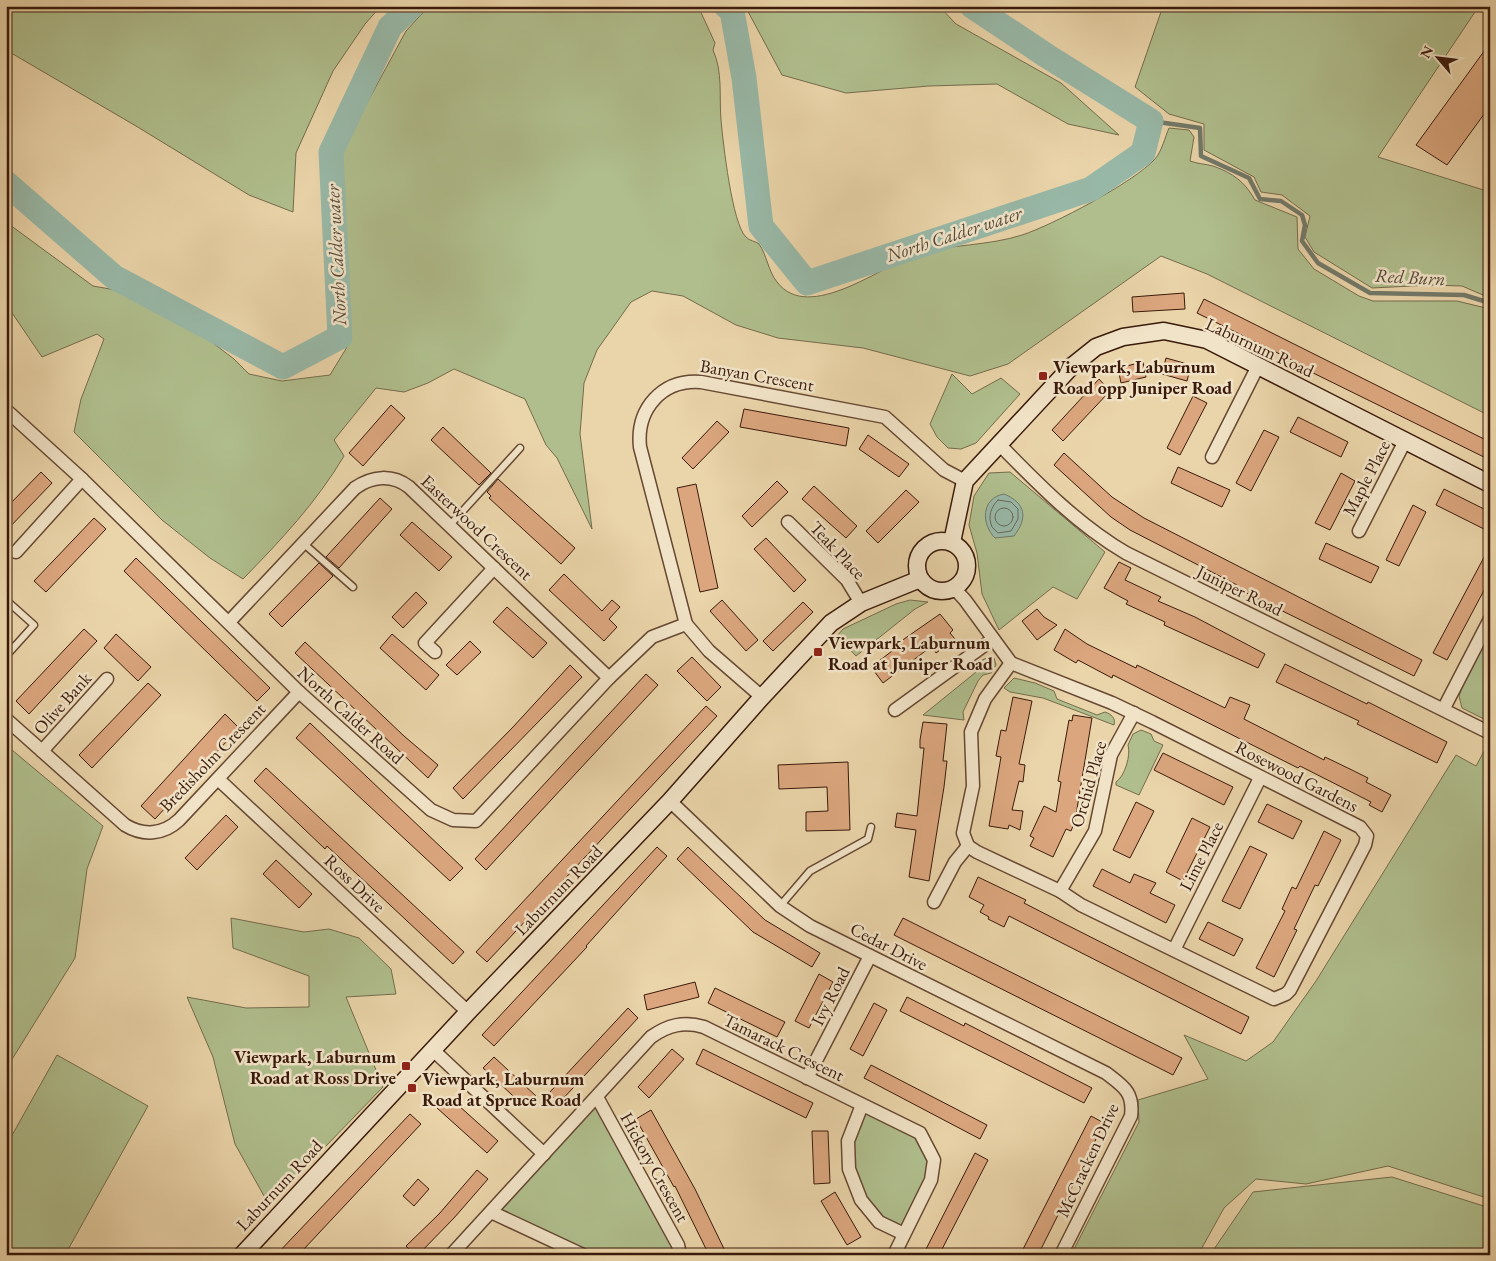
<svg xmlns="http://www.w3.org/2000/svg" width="1496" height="1261" viewBox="0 0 1496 1261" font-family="'EB Garamond',serif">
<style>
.green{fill:#b0be8d;stroke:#756c4c}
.water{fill:#98b8a7;stroke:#727969}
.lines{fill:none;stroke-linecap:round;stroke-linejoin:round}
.shore{stroke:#696959;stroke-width:1}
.stream{stroke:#727969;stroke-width:4.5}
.river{stroke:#98b8a7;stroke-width:25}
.building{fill:#dba67e;stroke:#3a1a0b}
.lane-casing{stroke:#664832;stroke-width:9}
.street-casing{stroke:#664832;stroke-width:15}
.secondary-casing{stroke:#3a1a0b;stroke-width:19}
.lane{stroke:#f1e3c7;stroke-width:6}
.street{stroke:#f1e3c7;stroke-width:12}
.secondary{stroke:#f1e3c7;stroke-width:16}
.poi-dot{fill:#8f2418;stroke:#f1e3c7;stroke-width:2}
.labels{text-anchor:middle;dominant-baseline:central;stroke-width:5;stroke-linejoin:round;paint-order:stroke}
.street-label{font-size:18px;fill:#3a1a0b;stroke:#f1e3c7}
.poi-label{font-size:18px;font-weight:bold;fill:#3a1a0b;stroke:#f1e3c7;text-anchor:start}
.water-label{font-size:19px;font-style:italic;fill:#56493a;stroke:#f1e3c7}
</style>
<rect width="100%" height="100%" fill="#ead4a9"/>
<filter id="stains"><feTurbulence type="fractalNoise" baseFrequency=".004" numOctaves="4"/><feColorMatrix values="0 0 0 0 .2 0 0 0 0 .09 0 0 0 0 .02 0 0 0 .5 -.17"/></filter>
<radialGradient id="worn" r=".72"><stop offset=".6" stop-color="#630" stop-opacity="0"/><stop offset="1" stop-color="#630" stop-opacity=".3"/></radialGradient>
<g class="green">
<polygon points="6,6 381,6 365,24 333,71 296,153 293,212 249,195 136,126 6,50"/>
<path d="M429,6h269l17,37 -2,7c10,22 6,46 8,70 2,22 11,104 25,117 3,4 10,4 13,7 8,11 9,27 18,38 32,42 105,-17 141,-28 33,-10 70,-8 104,-19 31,-10 112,-53 133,-76 7,-8 10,-22 14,-31l20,2 5,7 -4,24c8,3 16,3 23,5 20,7 32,16 42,34l42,17 1,32 16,20 45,27 14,5h84l33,8v107l-283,-142 -46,-18 -153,108 -38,12 -107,-28 -85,-10 -42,-13 -53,-29 -31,-5 -21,11 -34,48 -13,33 -4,51 12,95 -35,-71 -11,-13 -21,-46 -71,-30 -26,14 -24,9 -28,-4 -42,52 10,16c-28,47 -63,84 -101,123l-33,-21 -48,-38 -88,-88 7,-33 23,-60 -7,-5 -55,23 -36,-53v-82l87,64 34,6 82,48 25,19 15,15 33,7 48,-6 17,-28 -5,-118v-80l64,-118z"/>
<polygon points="745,6 939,6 956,24 1061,83 1119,135 1068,124 997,84 929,86 846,93 782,75"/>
<polygon points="1163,6 1479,6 1378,157 1490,192 1490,298 1462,286 1431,285 1372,288 1314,252 1305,237 1310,216 1282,195 1261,192 1254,177 1204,150 1204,124 1169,114 1135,87"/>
<polygon points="952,374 972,394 1001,378 1020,394 976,443 961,449 948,448 937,437 930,424"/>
<polygon points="1010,472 1105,552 1077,599 1053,587 999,630 982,594 977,553 969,525 974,496 989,473"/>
<polygon points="910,600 928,602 915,609 856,656 837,636 843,629 896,604"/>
<polygon points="1490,633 1490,722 1462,708 1459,696 1462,688"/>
<polygon points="990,656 994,658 996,665 991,673 983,675 978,681 963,712 964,720 923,715 981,668 977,663"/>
<path d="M1014,678l21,5 19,8 3,8 40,16 8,-3c6,2 11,6 9,13l-71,-27 -33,-6 -6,-4z"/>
<path d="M1141,730l10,4 3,7 9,4 -24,50 -23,-10v-3c9,-6 15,-27 12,-37l5,-11z"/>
<polygon points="1488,744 1490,1199 1388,1166 1306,1184 1256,1179 1224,1208 1198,1255 1071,1255 1139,1122 1138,1100 1208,1079 1184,1035 1246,1061 1273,1042 1316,981 1456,755 1476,766"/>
<polygon points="6,745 103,826 87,869 75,958 6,1069"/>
<polygon points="231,918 304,932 329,929 359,938 391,969 396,994 346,997 383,1087 269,1205 235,1144 213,1057 187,997 246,1008 309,1007 309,976 233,948"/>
<polygon points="57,1055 148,1106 65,1255 20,1255 6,1247 6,1146"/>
<polygon points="597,1097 680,1255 583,1255 491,1212"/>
<polygon points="862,1105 920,1133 934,1160 904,1234 879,1222 849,1169"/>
<polygon points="1392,1177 1490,1208 1490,1255 1210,1255 1253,1192"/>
</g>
<path class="water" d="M1004,494c22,9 24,24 10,42l-19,2c-14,-14 -14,-40 9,-44z"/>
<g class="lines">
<g class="shore">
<path d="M998,500l13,2 7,7v10l-7,12 -13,2 -6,-6c-4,-10 -2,-19 6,-27z"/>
<circle cx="1004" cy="517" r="9"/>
</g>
<polyline class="stream" points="1151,121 1200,128 1201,156 1249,178 1260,199 1281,201 1302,215 1305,225 1302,241 1318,263 1370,293 1464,295 1490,303"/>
<g class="river">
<polyline points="726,6 732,11 744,78 761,226 807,283 1091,189 1143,153 1151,121 1047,56 972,6"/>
<polyline points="6,183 114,277 283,367 340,337 331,152 390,27 412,6"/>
</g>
</g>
<g class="building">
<polygon points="1490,43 1490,106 1447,165 1416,145"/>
<polygon points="1184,293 1185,309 1133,312 1132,297"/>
<polygon points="1204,299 1490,442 1490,460 1301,367 1302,365 1197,313"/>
<polygon points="1166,358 1191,365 1187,381 1162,374"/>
<polygon points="1143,362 1146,377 1121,383 1118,368"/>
<polygon points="1099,379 1110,391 1063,441 1052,430"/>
<polygon points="1193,396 1207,403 1180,455 1167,448"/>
<polygon points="391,405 405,418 363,466 349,453"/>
<polygon points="744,409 849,428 846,446 740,427"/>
<polygon points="1298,417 1348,442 1341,457 1290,432"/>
<polygon points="717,421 729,432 693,469 682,458"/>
<polygon points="443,427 491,473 479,485 431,440"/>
<polygon points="1264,430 1279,437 1251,491 1236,483"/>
<polygon points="868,435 909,464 899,477 859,449"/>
<polygon points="1064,453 1112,497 1144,518 1422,660 1414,676 1236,588 1237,585 1130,530 1111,517 1054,465"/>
<polygon points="1178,467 1230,490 1222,507 1171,483"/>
<polygon points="41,472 52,483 6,531 6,508"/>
<polygon points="1341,473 1355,481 1330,530 1315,523"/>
<polygon points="498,479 575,548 561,564 489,498 491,496 487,492"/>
<polygon points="777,481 788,492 752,527 742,516"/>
<polygon points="696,484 718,588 700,592 677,488"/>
<polygon points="814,486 857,526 846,538 802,499"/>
<polygon points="1444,489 1490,512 1490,532 1436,505"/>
<polygon points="906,490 919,502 878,543 866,531"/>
<polygon points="380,498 392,509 339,568 326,557"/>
<polygon points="1413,505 1426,512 1399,566 1386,560"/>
<polygon points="94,518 106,529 46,592 34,581"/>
<polygon points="412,522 452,557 439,571 400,535"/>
<polygon points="766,538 806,580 794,592 754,549"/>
<polygon points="1326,543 1379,567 1371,583 1319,559"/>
<polygon points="1490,546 1490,579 1447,660 1433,653"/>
<polygon points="136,558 270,688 257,701 124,571"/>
<polygon points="1119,562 1131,568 1125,580 1161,597 1158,601 1195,617 1265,654 1258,668 1164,625 1165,622 1126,604 1128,601 1104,588"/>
<polygon points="319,563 333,576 282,627 269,614"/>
<polygon points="564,574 602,611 612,600 620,607 609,619 617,627 604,641 549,590"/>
<polygon points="416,592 427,603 403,628 392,617"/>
<polygon points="722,600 758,640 746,651 710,611"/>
<polygon points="803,602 813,612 773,651 763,641"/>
<polygon points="507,607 547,643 533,658 493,622"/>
<polygon points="1037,609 1044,617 1057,625 1037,640 1022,621"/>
<polygon points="940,614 953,630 950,633 955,639 936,653 932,646 883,683 871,667 896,648 894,646"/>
<polygon points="84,629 97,641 29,714 16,701"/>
<polygon points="1065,629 1087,644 1136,668 1137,665 1225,708 1230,697 1250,705 1244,719 1324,760 1325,757 1352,770 1368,778 1366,782 1391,795 1382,812 1369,805 1371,802 1300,766 1298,768 1113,675 1112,678 1078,660 1076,663 1054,650"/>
<polygon points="116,634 151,667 138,681 104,648"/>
<polygon points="392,634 439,675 426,690 380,648"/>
<polygon points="470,641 481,652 457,675 446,665"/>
<polygon points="305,642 404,736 438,765 428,778 295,653"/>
<polygon points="692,657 721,687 707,701 677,671"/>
<polygon points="1285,664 1367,704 1368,702 1447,742 1437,763 1357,724 1359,721 1276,682"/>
<polygon points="570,665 582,677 463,799 453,788 513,727"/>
<polygon points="646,674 658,685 486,870 475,859"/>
<polygon points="148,683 161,695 92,768 79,755"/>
<polygon points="1013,697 1032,701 1019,764 1025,765 1023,782 1019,781 1012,810 1023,811 1020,830 1009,825 1008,829 989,826 1001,757 996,756 1001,730 1006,731"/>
<polygon points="706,706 717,716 487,962 476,952"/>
<polygon points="225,714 239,728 155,819 141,806"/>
<polygon points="1073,715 1092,718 1075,821 1071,831 1066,829 1053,857 1030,846 1034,838 1030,836 1044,806 1056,812 1061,782 1058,781 1069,720 1072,721"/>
<polygon points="923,722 947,724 943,761 947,761 944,787 929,881 909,877 916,830 895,827 897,813 917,816 924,748 920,748 920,740"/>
<polygon points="310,723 463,868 450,881 296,738"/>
<polygon points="1163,753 1233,787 1224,805 1154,770"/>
<polygon points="848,762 850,830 806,831 806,812 828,811 827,787 779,789 778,765"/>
<polygon points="266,768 464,952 453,964 327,846 325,849 254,781"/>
<polygon points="1136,802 1154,811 1130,858 1113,850"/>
<polygon points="1267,804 1302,821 1293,839 1258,822"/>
<polygon points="226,815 238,827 197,870 185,858"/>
<polygon points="1192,818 1210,827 1183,881 1166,872"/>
<polygon points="1324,831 1341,840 1318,886 1315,885 1294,929 1297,930 1274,977 1256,968 1285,911 1282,909 1292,887 1296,889"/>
<polygon points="1250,846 1267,854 1240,909 1222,901"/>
<polygon points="657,847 667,856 586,946 587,947 494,1046 482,1035"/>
<polygon points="688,847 765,920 820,953 812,967 753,932 677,859"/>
<polygon points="276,860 312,894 299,908 263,874"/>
<polygon points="1102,869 1130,883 1134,874 1156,883 1150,893 1175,905 1166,923 1093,886"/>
<polygon points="978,877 1026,900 1024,903 1061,922 1249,1017 1241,1034 1009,916 1004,927 988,919 989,917 980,912 984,905 969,897"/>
<polygon points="903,918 1182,1058 1173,1075 894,935"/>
<polygon points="1208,922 1243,939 1234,956 1199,939"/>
<polygon points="819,974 833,982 809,1028 795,1021"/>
<polygon points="695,982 699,997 647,1010 644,995"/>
<polygon points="715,988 785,1022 777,1037 708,1003"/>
<polygon points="907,997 964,1026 965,1023 1092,1088 1084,1103 900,1011"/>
<polygon points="874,1003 887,1010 863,1056 850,1049"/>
<polygon points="628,1008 638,1018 559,1103 549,1093"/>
<polygon points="672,1049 684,1059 649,1098 638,1087"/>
<polygon points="703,1049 813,1103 806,1118 696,1064"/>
<polygon points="494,1057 536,1096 525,1107 483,1068"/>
<polygon points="871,1065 987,1125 980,1139 864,1078"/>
<polygon points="448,1096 498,1141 487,1153 437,1108"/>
<polygon points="651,1110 695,1189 727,1255 709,1255 675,1186 674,1187 636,1119"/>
<polygon points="410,1114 421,1124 304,1249 310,1255 276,1255"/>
<polygon points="1091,1116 1104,1123 1038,1255 1020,1255"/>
<polygon points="812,1131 828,1131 830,1183 814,1184"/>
<polygon points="975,1153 988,1160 939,1255 923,1255"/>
<polygon points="477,1170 488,1179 454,1218 418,1255 415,1255 406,1246 439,1214"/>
<polygon points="418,1179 429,1189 414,1206 403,1196"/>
<polygon points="835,1192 861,1237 847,1245 821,1201"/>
</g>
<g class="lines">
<g class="lane-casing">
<g id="lane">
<polyline points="450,525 520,448"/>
<polyline points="303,543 353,587"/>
<polyline points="6,600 34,625 6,656"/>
<polyline points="780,906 810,871 868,839 871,827"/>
</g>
</g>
<g class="street-casing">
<g id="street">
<polyline points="6,410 82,479 299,692 431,810 453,820 476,821 609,678 652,637 686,624"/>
<path d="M999,444c38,39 79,81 127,109l364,180"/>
<polyline points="1212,457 1258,366"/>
<polyline points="788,522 847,580 861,603"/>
<polyline points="1359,531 1405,441"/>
<polyline points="16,552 82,479"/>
<polyline points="954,588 965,600 1011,663 1112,703 1152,722 1360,827 1367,836 1365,845 1290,990 1286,994 1274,999 1081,905 1060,891 977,852 968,846"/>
<path d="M229,622l126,-134c17,-12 37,-14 54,-1l200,191"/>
<polyline points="435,652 425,643 494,568"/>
<path d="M762,697l-53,-46 -23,-27 -46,-177c-4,-38 22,-68 61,-65l184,35 59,53 21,11"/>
<polyline points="1444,708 1490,619"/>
<polyline points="895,710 993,639"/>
<path d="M6,719l119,106c18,11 38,10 54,-5l120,-128"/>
<polyline points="42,751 107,679"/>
<polyline points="218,779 468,1012"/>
<path d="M670,801l110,105 30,20 296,147c17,13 28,19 25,43l-70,139"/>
<polyline points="968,846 963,833 973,786 971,732 985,699 1011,663"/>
<polyline points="1060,891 1095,831 1111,755 1134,713"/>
<polyline points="934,902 955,862 968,846"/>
<polyline points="1174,950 1260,778"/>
<polyline points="433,1050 544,1154"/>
<polyline points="807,1078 870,956"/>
<polyline points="597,1097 678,1245 680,1255"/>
<polyline points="862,1105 848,1141 849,1169 861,1200 879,1222 904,1234"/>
<polyline points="491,1212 583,1255"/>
<path d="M451,1255l200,-218c17,-12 33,-16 53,-10l216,106 14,27 -3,20 -37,75"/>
</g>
</g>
<g class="secondary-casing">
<g id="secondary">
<circle cx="942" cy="566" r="25"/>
<polyline points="952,542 965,481 1071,367 1096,347 1123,337 1164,331 1207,340 1490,484"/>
<polyline points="242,1255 468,1012 670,801 762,697 831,623 861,603 920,579"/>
</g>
</g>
<use href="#lane" class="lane"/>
<use href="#street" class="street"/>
<use href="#secondary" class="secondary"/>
</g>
<g class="poi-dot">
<rect x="1038" y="371" width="10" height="10" rx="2.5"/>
<rect x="813" y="647" width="10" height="10" rx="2.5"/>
<rect x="401" y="1061" width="10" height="10" rx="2.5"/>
<rect x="407" y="1083" width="10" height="10" rx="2.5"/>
</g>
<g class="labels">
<g class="street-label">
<text transform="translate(1260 347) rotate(25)">Laburnum Road</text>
<text transform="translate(757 375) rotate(10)">Banyan Crescent</text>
<text transform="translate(1366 478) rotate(-63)">Maple Place</text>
<text transform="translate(477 527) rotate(43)">Easterwood Crescent</text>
<text transform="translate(838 550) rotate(47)">Teak Place</text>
<text transform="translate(1240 590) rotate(26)">Juniper Road</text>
<text transform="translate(62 703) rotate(-48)">Olive Bank</text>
<text transform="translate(351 715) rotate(42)">North Calder Road</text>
<text transform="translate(212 757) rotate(-46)">Bredisholm Crescent</text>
<text transform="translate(1297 776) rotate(27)">Rosewood Gardens</text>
<text transform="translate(1088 784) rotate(-74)">Orchid Place</text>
<text transform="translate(1201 856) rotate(-63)">Lime Place</text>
<text transform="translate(355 883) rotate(43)">Ross Drive</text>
<text transform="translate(558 890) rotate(-46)">Laburnum Road</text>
<text transform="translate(889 946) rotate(27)">Cedar Drive</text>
<text transform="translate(830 996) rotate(-63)">Ivy Road</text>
<text transform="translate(784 1047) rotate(26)">Tamarack Crescent</text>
<text transform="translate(1087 1160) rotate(-65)">McCracken Drive</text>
<text transform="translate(655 1167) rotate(61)">Hickory Crescent</text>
<text transform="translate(279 1185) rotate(-47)">Laburnum Road</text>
</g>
<g class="poi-label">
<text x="1053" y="366">Viewpark, Laburnum<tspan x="1053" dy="21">Road opp Juniper Road</tspan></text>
<text x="828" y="642">Viewpark, Laburnum<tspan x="828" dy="21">Road at Juniper Road</tspan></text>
<text x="396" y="1056" text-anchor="end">Viewpark, Laburnum<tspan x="396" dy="21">Road at Ross Drive</tspan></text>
<text x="422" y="1078">Viewpark, Laburnum<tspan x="422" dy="21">Road at Spruce Road</tspan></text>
</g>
<g class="water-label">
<text transform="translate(954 234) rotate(-18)">North Calder water</text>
<text transform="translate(336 255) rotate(-93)">North Calder water</text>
<text transform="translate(1410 277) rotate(3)">Red Burn</text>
</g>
</g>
<rect width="1496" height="1261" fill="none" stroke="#ead4a9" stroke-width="25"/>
<rect x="8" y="8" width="1481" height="1246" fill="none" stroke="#3a1a0b" stroke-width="2.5"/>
<rect x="12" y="12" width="1471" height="1236" fill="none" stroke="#3a1a0b"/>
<g transform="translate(1438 58) rotate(298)" stroke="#f1e3c7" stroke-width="4" paint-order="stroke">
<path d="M0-4L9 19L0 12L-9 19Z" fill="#3a1a0b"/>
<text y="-8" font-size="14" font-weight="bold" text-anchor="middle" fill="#3a1a0b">N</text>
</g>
<rect width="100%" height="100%" filter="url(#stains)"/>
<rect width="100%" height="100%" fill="url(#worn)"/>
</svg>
